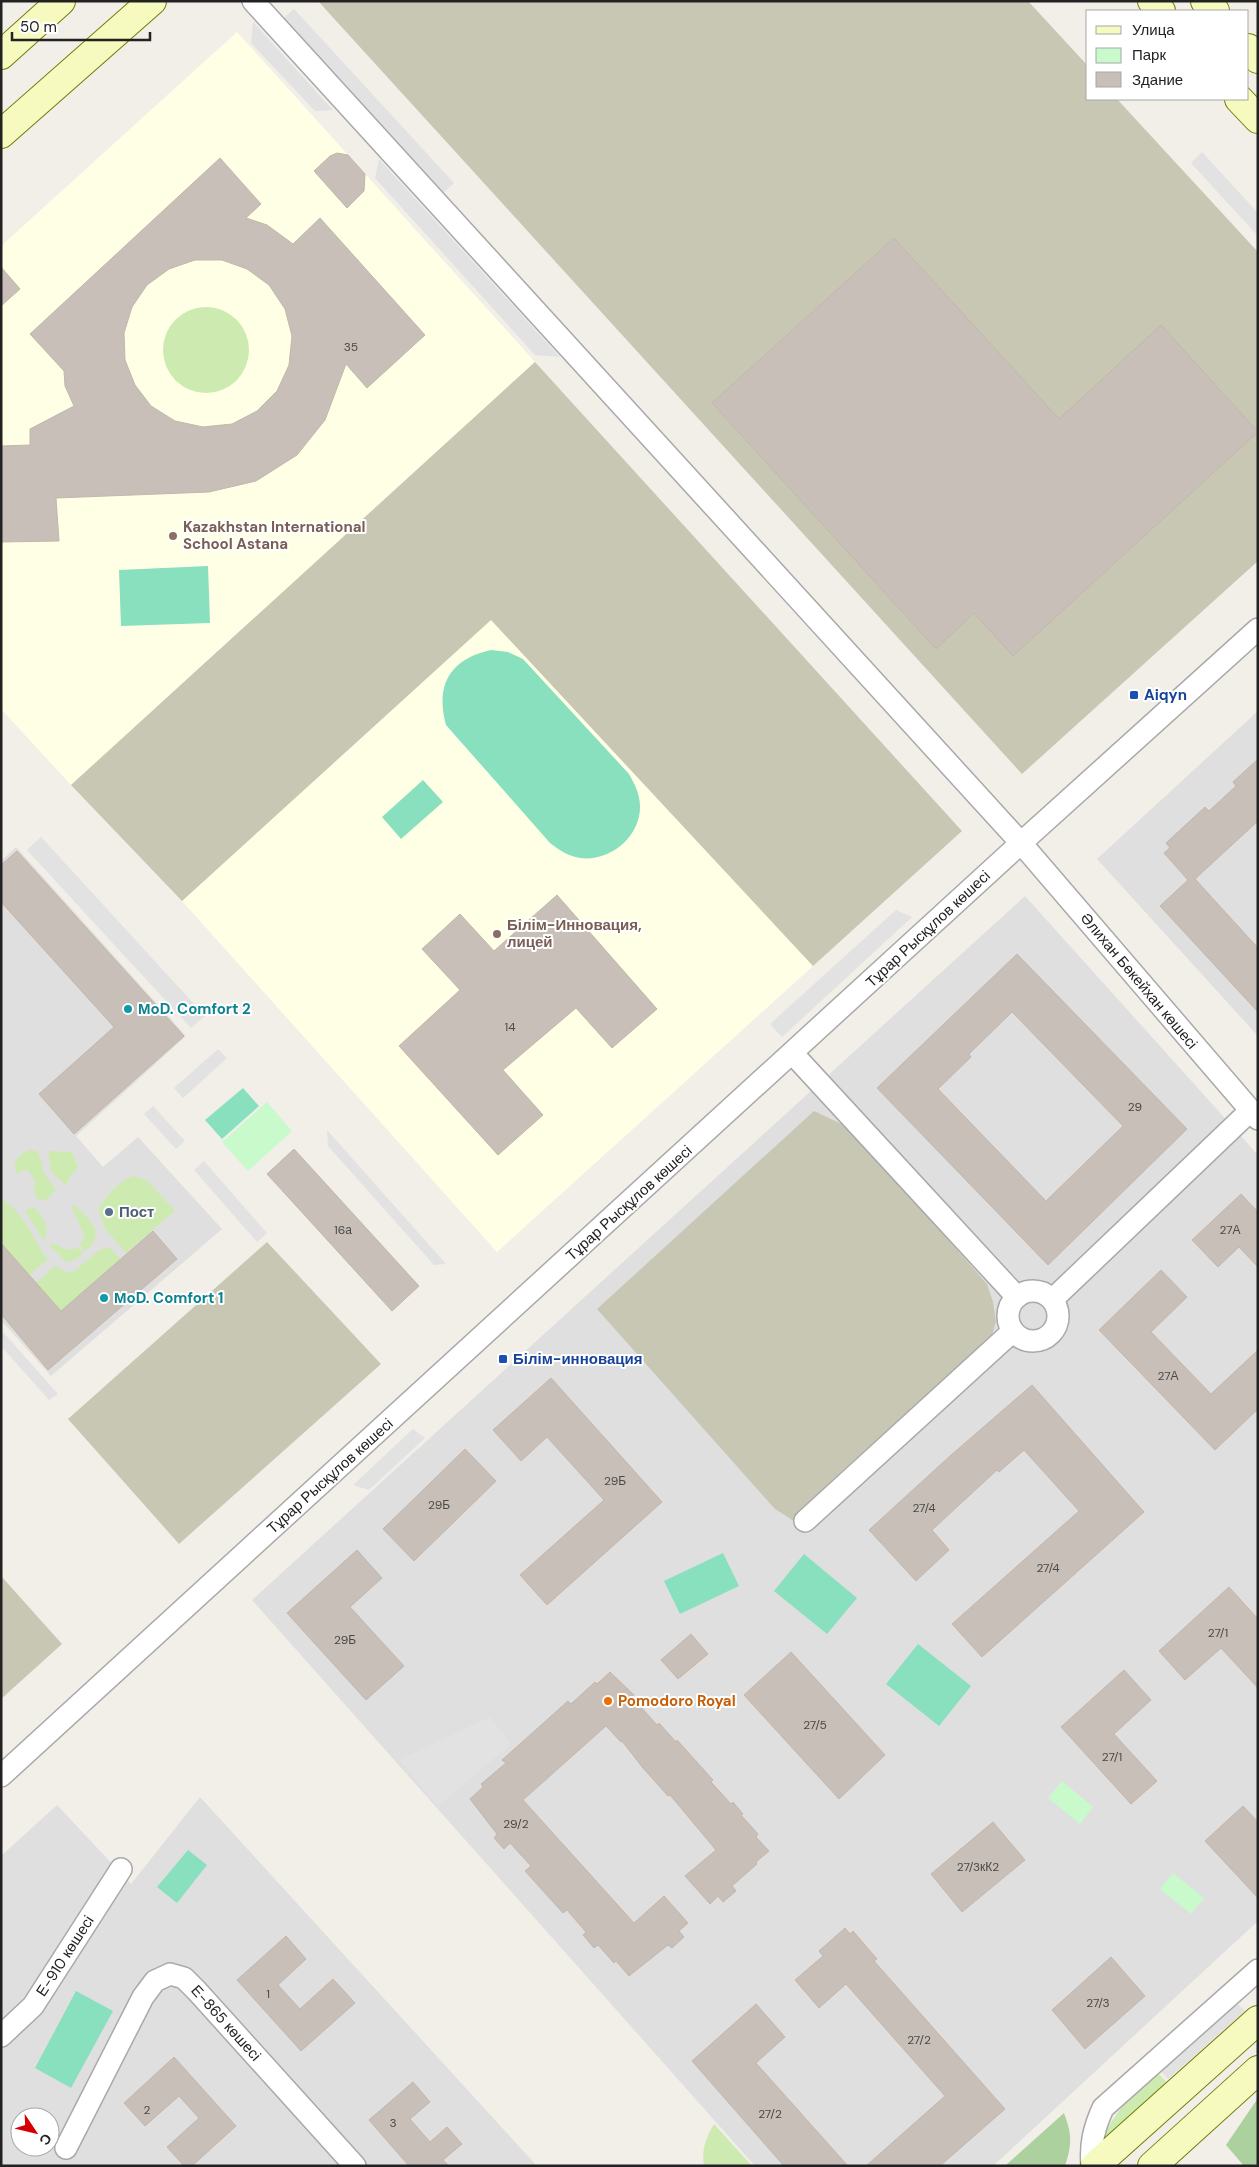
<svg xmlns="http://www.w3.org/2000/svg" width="1259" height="2167" viewBox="0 0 1259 2167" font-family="'DM Sans',sans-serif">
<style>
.residential{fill:#e0dfdf;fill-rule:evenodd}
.education{fill:#ffffe5}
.construction{fill:#c7c7b4}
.grass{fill:#cdebb0}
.forest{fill:#add19e}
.park{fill:#c8facc}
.pitch{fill:#88e0be}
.parking{fill:#e2e2e2}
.building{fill:#c7bfb8;stroke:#c4b6ab;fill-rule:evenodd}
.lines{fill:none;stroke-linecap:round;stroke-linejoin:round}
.street-casing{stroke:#a9a9a9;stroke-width:24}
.secondary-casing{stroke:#707d05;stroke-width:30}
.street{stroke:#fff;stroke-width:21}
.secondary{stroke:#f7fabf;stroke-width:28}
.education-dot{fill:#8d6e63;stroke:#fff;stroke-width:2}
.transit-dot{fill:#1a4fb4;stroke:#fff;stroke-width:2}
.culture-dot{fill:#0f9aa8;stroke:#fff;stroke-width:2}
.service-dot{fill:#5c6f8a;stroke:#fff;stroke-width:2}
.food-dot{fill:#e8710a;stroke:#fff;stroke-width:2}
.labels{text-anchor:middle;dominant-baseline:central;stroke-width:4;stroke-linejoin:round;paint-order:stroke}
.number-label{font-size:12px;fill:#4b4948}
.education-label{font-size:15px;font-weight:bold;fill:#785e54;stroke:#fff;text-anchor:start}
.transit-label{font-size:15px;font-weight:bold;fill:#164399;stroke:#fff;text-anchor:start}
.street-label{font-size:15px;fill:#222;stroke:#fff}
.culture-label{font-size:15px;font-weight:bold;fill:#0d838f;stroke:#fff;text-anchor:start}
.service-label{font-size:15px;font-weight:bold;fill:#4e5e75;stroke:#fff;text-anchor:start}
.food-label{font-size:15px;font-weight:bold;fill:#c56008;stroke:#fff;text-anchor:start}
</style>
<rect width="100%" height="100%" fill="#f2efe9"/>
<g class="residential">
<polygon points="1258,711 1258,1036 1097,859"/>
<polygon points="16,847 186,1036 76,1136 103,1167 138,1137 222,1229 51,1376 1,1320 1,861"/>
<polygon points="1025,896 1258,1155 1258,1921 993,2166 755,2166 252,1600"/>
<path d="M200,1797l337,369h-536v-310l56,-51 74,79zM20,2117h30v30h-30z"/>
</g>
<g class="education">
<polygon points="237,32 535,362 71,785 1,709 1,246"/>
<polygon points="491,619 813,966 497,1252 182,901"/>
</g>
<g class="construction">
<polygon points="318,1 1028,1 1088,66 1088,99 1117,99 1258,252 1258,561 1022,774"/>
<polygon points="535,362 962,831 813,966 491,620 182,901 71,785"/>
<polygon points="814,1111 850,1128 987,1284 993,1302 996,1321 992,1336 832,1480 834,1488 797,1523 775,1509 597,1309"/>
<polygon points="267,1242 381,1364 179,1544 68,1419"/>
<polygon points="1,1576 62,1644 1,1699"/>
</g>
<g class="grass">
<circle cx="206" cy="350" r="43"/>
<path d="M30,1150l8,1 6,22 12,17 -10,10 -9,-1 -3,-11 1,-8 -8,-11 -10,5c-6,-11 2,-21 13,-24z"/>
<polygon points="48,1151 72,1152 78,1168 70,1176 66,1186 51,1171"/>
<path d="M134,1176l13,4 28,31 -49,42 -21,-24 -7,-20c6,-11 23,-30 36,-33z"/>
<path d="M1,1199c25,13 30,40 47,60l-19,16 -28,-32z"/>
<path d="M73,1205l4,2c14,15 30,26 8,44l-5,-6 4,-7v-3l-12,-27z"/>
<path d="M33,1207c9,7 19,24 10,33l-18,-30z"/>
<path d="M52,1243c10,3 15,11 26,4l5,6 -6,6 -11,3 -16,-16z"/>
<polygon points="110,1248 121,1259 61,1311 36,1283 55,1266 68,1272 73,1272 101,1249"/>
<path d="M1160,2075l7,8 -68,63c6,-18 41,-71 61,-71z"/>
<path d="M714,2124l38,42h-48c-3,-16 2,-28 10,-42z"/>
</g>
<g class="forest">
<polygon points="1258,2098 1258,2164 1244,2166 1226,2145"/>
<path d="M1064,2113c8,21 8,31 1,53h-60z"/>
</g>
<g class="park">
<polygon points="267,1102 292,1131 248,1171 222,1142"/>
<polygon points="1062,1781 1093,1807 1080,1824 1048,1798"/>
<polygon points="1173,1873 1204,1898 1191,1914 1160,1889"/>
</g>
<g class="pitch">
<polygon points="208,566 210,623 121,626 119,570"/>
<path d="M491,650l17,2 15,7 106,115c6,11 11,20 11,33 0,30 -30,55 -60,51 -12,-2 -21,-8 -30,-15l-104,-118c-11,-40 4,-66 45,-75z"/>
<polygon points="423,780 443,802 401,839 382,817"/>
<polygon points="243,1088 259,1106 222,1139 205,1120"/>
<polygon points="723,1553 739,1586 680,1614 664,1581"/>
<polygon points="804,1554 857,1598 827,1634 774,1591"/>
<polygon points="918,1644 971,1686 939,1726 886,1684"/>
<polygon points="188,1850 207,1865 177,1903 157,1887"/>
<polygon points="76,1991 113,2011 71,2088 35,2068"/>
</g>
<g class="parking">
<polygon points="294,9 454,183 443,193 283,19"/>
<polygon points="253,22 333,110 315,111 251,43"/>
<polygon points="1202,152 1258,213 1258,236 1191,163"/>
<polygon points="379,159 560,357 535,355 375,178"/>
<polygon points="41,837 205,1016 191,1028 27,850"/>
<polygon points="896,910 912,917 782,1037 770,1024"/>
<polygon points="218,1049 227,1058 183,1098 174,1088"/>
<polygon points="153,1106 185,1141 176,1149 144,1114"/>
<polygon points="327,1130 446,1264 434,1265 328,1146"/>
<polygon points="204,1161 267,1233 257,1242 194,1170"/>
<polygon points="1,1330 58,1394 49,1400 1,1346"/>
<polygon points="413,1429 425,1438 369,1490 353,1485"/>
<polygon points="490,1717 511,1744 438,1806 399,1760"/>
<polygon points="1235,2001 1245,2011 1168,2079 1159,2069"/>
</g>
<g class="building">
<polygon points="337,153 348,155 365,174 364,191 347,208 314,171 330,156"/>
<path d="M220,158l41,46 -15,14 21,7 26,19 27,-26 105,117 -58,53 -21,-24 -21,56 -28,35 -41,26 -47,11 -153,6 3,43 -58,1v-96l29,-1v-16l44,-23 -9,-20 -1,-15 -34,-37zM195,260h27l25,9 22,16 16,24 7,27 -3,29 -12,26 -20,20 -25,13 -29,3 -28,-6 -24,-15 -16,-21 -10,-25 -1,-27 8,-26 15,-22 22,-16z"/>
<polygon points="894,238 1059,419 1161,325 1258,432 1013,656 974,613 936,649 712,403"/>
<polygon points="1,267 20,289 1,306"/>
<polygon points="1258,759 1258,821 1195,879 1258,948 1258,1012 1160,906 1188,880 1164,853 1170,848 1166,843 1205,807 1209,811 1236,786 1233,782"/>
<polygon points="17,851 184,1036 74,1134 39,1094 114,1027 1,902 1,865"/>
<polygon points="557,895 657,1009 612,1048 576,1008 503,1070 543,1115 498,1155 399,1046 460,990 422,949 460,914 494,951"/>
<path d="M1017,954l170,175 -139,136 -171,-177zM1012,1012l111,114 -77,75 -108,-112 33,-32 -2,-3z"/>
<polygon points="294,1149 419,1286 392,1311 267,1174"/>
<polygon points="1241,1194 1258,1212 1258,1267 1239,1247 1218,1267 1192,1240"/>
<polygon points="153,1231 177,1259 48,1370 1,1314 1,1243 61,1311"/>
<polygon points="1161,1270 1187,1297 1151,1332 1211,1394 1258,1350 1258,1409 1215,1450 1099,1330"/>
<polygon points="551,1378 662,1502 547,1605 520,1575 604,1500 547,1437 521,1461 493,1430"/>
<polygon points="1032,1385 1144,1512 982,1657 952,1624 1079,1511 1024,1450 999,1472 997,1470 932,1530 949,1550 916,1581 869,1530 950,1456"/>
<polygon points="465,1449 496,1481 414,1561 383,1529"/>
<polygon points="357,1550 382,1578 350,1607 404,1666 366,1700 287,1613"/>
<polygon points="1229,1587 1258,1619 1258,1688 1221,1648 1185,1680 1159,1651"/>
<polygon points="691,1634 708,1654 678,1679 661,1660"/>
<polygon points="791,1652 885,1755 839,1799 744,1695"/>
<polygon points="1124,1670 1151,1700 1114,1734 1157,1781 1131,1804 1061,1727"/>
<polygon points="610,1672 634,1695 632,1697 657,1725 659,1723 676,1742 677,1740 713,1780 711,1782 731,1804 733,1802 743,1814 741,1815 758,1834 756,1837 769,1851 756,1862 757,1864 732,1886 736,1891 723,1902 718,1896 710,1904 685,1876 716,1850 670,1795 668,1796 643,1768 622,1741 621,1742 606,1726 523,1800 634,1923 664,1896 688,1923 679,1931 684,1937 672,1948 668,1945 629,1976 616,1961 614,1963 598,1945 594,1948 583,1935 586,1932 567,1910 563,1913 525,1871 531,1866 510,1843 504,1849 494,1838 497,1834 470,1799 483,1787 481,1784 506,1763 502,1760 568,1701 571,1704 595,1682 597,1684"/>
<polygon points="1243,1806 1258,1822 1258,1898 1205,1841"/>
<polygon points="993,1822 1025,1860 962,1912 931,1874"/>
<polygon points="845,1928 850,1934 853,1931 877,1959 874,1961 1005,2109 940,2166 866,2166 945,2096 846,1984 819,2008 795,1980 823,1956 819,1951"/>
<polygon points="286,1936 306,1959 278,1985 300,2009 333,1979 355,2003 301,2051 237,1980"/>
<polygon points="1111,1957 1145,1996 1085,2049 1052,2010"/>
<polygon points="756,2004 785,2037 756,2063 848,2166 784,2166 692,2061"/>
<polygon points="174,2057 236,2126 192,2166 184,2166 167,2147 199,2118 179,2096 145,2126 124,2103"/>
<polygon points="413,2082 430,2102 410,2119 430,2142 447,2127 462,2144 443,2160 449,2166 409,2166 369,2120"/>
</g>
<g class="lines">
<g class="street-casing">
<g id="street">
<polyline points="253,1 1021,843 1258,1119"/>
<polyline points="793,1054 1017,1297"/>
<circle cx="1033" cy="1316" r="25"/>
<polyline points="1053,1299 1250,1111"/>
<polyline points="805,1521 1013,1331"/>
<polyline points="1,1776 1021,843 1258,629"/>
<polyline points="1,2036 33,2006 121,1869"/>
<polyline points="66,2148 143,1997 155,1981 170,1974 184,1978 197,1991 355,2166"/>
<path d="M1092,2166c-2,-22 2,-38 11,-58l155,-138"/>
</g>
</g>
<g class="secondary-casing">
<g id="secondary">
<polyline points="1152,1 1161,11"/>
<polyline points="1205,1 1215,11"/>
<polyline points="1248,48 1258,59"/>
<polyline points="1,55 61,1"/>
<polyline points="1239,99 1258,119"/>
<polyline points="1,134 152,1"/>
<polyline points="1095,2166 1258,2020"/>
<polyline points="1152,2166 1258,2070"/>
</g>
</g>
<use href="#street" class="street"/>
<use href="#secondary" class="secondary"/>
</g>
<g class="education-dot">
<circle cx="173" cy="536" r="5"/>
<circle cx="497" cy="934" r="5"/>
</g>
<g class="transit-dot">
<rect x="1129" y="690" width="10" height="10" rx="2.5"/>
<rect x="498" y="1354" width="10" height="10" rx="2.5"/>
</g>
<g class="culture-dot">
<circle cx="128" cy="1009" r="5"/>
<circle cx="104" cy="1298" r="5"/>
</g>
<circle class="service-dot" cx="109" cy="1212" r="5"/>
<circle class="food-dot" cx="608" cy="1701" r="5"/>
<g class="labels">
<g class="number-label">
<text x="351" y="347">35</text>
<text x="510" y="1027">14</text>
<text x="1135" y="1107">29</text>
<text x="343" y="1230">16а</text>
<text x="1230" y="1230">27А</text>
<text x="1168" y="1376">27А</text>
<text x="615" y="1481">29Б</text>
<text x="439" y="1505">29Б</text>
<text x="924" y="1508">27/4</text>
<text x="1048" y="1568">27/4</text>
<text x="1218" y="1633">27/1</text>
<text x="345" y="1640">29Б</text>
<text x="815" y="1725">27/5</text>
<text x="1112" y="1757">27/1</text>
<text x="516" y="1824">29/2</text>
<text x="978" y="1867">27/3кК2</text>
<text x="268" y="1994">1</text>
<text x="1098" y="2003">27/3</text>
<text x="919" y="2040">27/2</text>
<text x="147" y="2110">2</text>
<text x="770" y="2114">27/2</text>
<text x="393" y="2123">3</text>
</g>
<g class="education-label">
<text x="183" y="527">Kazakhstan International<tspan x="183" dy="17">School Astana</tspan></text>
<text x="507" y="925">Білім-Инновация,<tspan x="507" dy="17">лицей</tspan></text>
</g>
<g class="transit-label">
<text x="1144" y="695">Aiqyn</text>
<text x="513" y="1359">Білім-инновация</text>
</g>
<g class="street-label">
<text transform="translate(928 929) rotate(-43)">Тұрар Рысқұлов көшесі</text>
<text transform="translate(1139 981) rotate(50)">Әлихан Бөкейхан көшесі</text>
<text transform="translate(629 1203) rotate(-42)">Тұрар Рысқұлов көшесі</text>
<text transform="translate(330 1476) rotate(-42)">Тұрар Рысқұлов көшесі</text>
<text transform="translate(65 1956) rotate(-57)">Е-910 көшесі</text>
<text transform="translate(226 2023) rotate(48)">Е-865 көшесі</text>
</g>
<g class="culture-label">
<text x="138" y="1009">МoD. Comfort 2</text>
<text x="114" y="1298">МoD. Comfort 1</text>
</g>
<g class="service-label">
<text x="119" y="1212">Пост</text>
</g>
<g class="food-label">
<text x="618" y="1701">Pomodoro Royal</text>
</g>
</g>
<rect width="1259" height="2167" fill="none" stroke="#222222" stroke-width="5"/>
<rect x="1086" y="10" width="162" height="90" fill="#ffffff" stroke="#a7a7a7"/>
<rect x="1096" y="26" width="25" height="8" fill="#f7fabf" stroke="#a7a7a7"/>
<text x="1132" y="35" font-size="15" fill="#222222">Улица</text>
<rect x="1096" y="48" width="25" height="15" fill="#c8facc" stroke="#a7a7a7"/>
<text x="1132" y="60" font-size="15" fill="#222222">Парк</text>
<rect x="1096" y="72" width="25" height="15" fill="#c7bfb8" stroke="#a7a7a7"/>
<text x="1132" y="85" font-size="15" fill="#222222">Здание</text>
<g transform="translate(35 2132) rotate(125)"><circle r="24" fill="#ffffff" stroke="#a7a7a7"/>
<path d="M0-4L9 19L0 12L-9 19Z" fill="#d40000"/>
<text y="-8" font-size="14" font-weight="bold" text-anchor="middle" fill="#222222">С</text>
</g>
<path d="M12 32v8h138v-8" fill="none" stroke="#222222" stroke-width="2.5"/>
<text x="20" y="32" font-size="15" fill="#222222" stroke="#ffffff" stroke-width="4" paint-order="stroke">50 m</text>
</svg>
